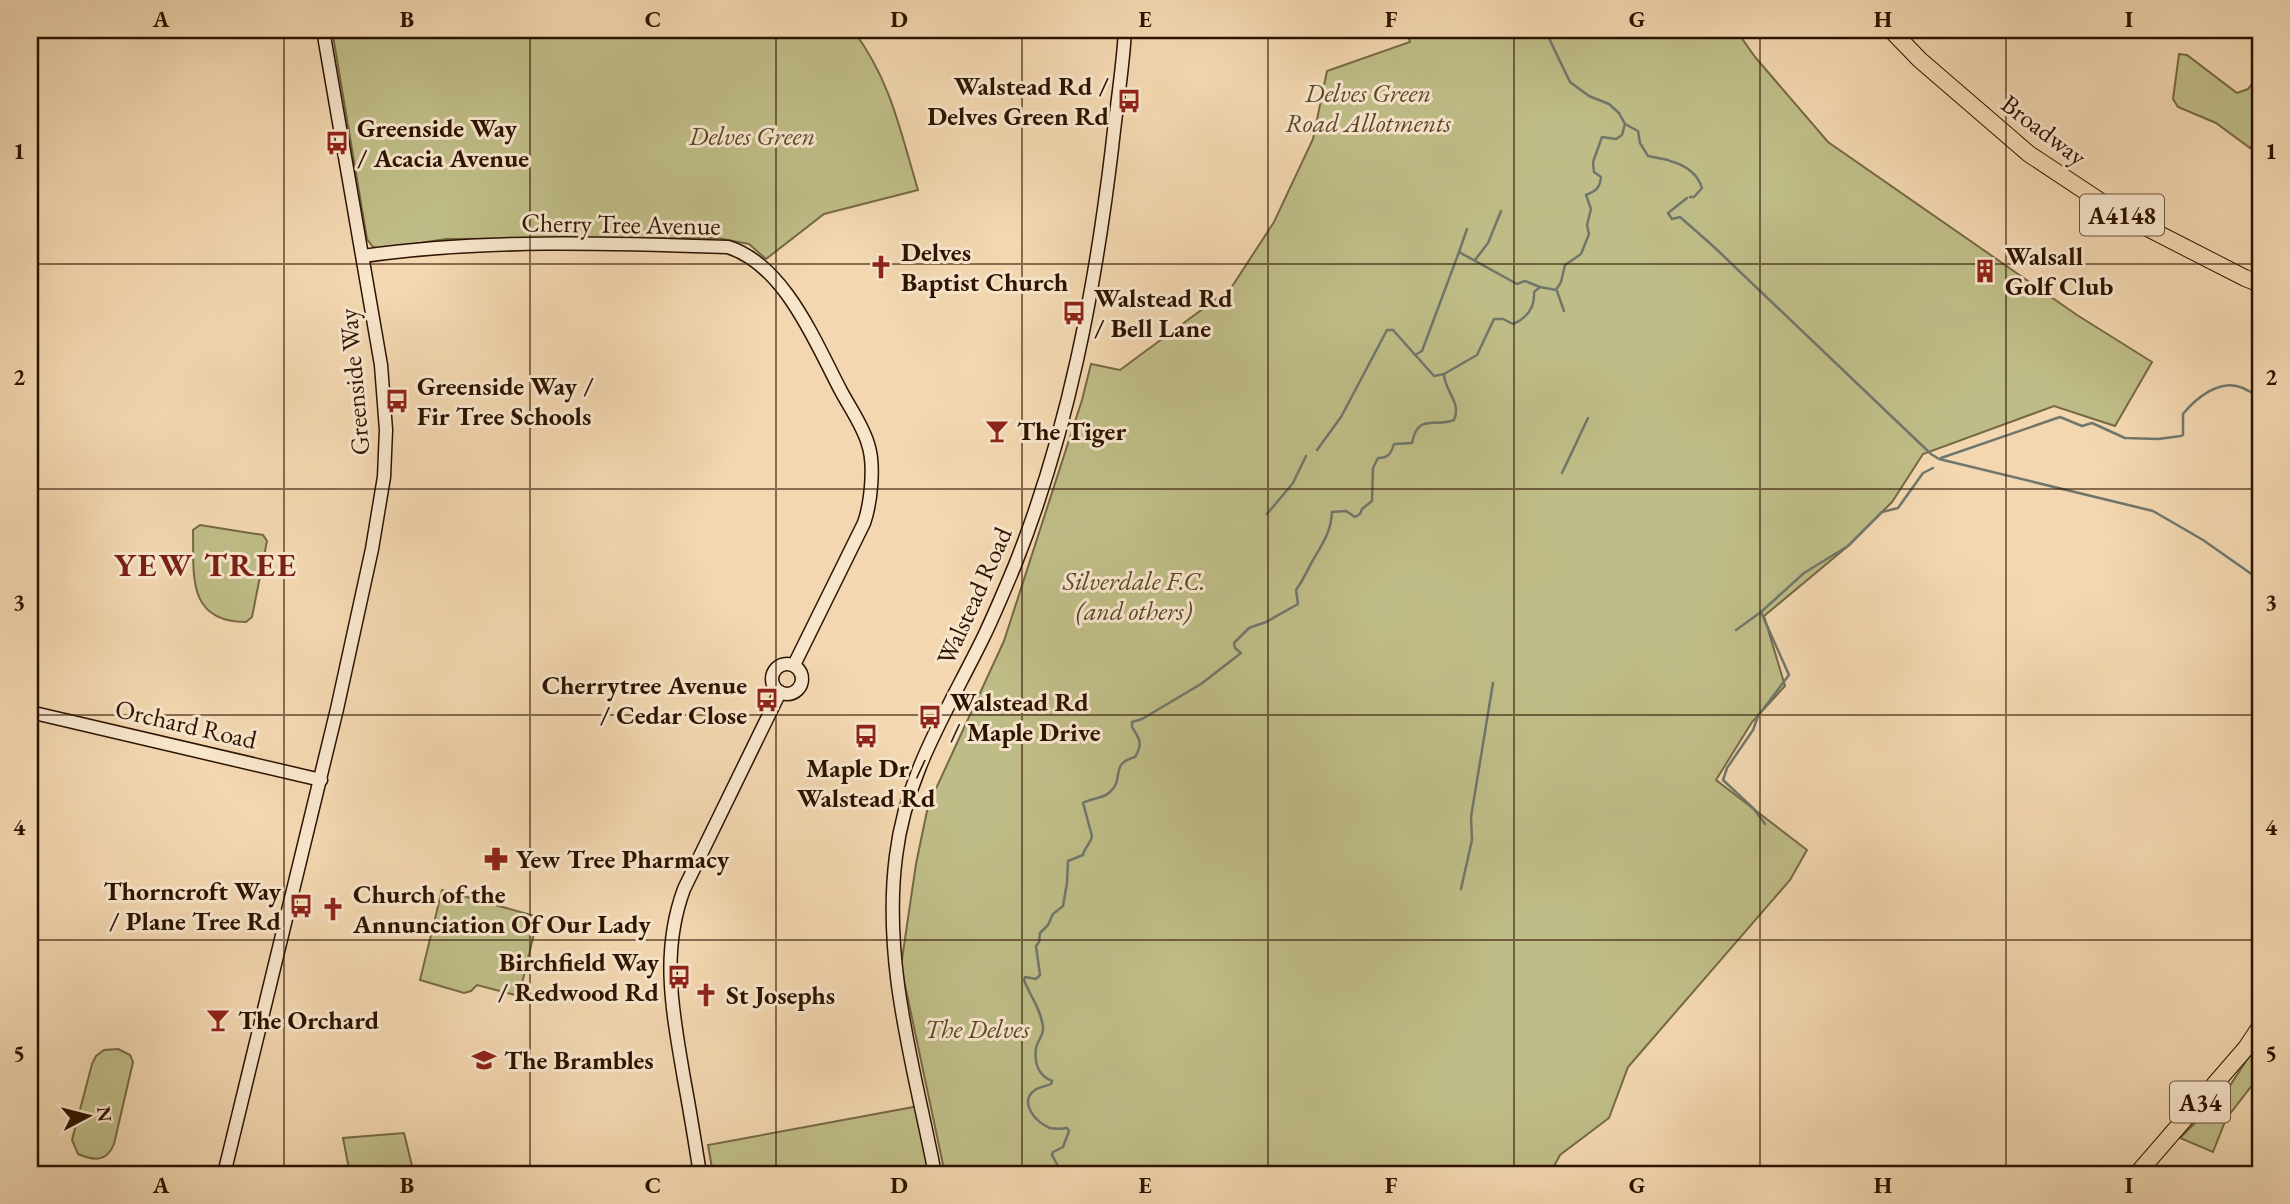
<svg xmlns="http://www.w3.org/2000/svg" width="2290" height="1204" viewBox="0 0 2290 1204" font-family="'EB Garamond',serif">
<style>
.green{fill:#bfbd87;stroke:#766844;stroke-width:2}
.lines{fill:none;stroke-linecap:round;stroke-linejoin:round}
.stream{stroke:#70766b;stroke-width:2.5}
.secondary-casing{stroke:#2d1300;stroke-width:15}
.highway-casing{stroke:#2d1300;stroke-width:18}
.secondary{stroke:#f7e5cc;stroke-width:12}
.highway{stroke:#f2d7b0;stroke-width:16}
.grid{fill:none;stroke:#2d1300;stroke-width:2;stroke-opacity:0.55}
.labels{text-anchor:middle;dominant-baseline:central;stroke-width:6;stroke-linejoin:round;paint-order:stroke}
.shield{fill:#f7e5cc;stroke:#6a523d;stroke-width:2}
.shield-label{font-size:24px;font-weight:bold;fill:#2d1300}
.poi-label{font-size:26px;font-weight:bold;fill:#2d1300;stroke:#f7e5cc;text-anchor:start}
.park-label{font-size:26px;font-style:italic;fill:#594628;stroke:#f7e5cc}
.street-label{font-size:26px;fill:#2d1300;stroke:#f7e5cc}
.district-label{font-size:33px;font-weight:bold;letter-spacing:2px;fill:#7a1f14;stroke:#f7e5cc}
.neatline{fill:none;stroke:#2d1300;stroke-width:2.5}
.grid-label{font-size:23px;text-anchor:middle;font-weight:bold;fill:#2d1300}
</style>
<rect width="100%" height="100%" fill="#f2d7b0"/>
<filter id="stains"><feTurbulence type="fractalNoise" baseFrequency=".00286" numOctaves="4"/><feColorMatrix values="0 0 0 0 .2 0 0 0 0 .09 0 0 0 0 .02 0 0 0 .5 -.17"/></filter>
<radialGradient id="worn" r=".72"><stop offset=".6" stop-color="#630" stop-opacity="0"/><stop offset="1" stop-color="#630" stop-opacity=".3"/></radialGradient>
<g class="green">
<path d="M332,30h521c38,51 47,100 65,160l-94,24 -58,45 -17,-15 -32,-6 -271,1 -64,10 -9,-2 -6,-8z"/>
<polygon points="1406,30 1736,30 1755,57 1828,142 2077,315 2152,362 2115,426 2054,406 1923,454 1892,502 1848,546 1764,616 1785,686 1752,722 1716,780 1807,850 1790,880 1628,1067 1609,1118 1560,1155 1550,1174 945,1174 901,966 916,864 928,806 1004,641 1082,400 1091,364 1120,370 1231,288 1274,222 1313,139 1327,71 1410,42"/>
<polygon points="2179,54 2187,55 2237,93 2248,89 2260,73 2260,133 2250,148 2216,123 2178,107 2173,99"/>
<path d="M200,525l63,10 4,6 -15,76 -6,5c-60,0 -52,-48 -53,-92z"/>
<polygon points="442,890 538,917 519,996 477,985 471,991 464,993 420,980"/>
<polygon points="2260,1040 2260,1075 2226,1119 2213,1152 2180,1138 2225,1093"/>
<path d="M118,1049l12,6 3,7 -19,82c-7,18 -20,17 -36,10l-6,-14 20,-76 4,-8 8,-6z"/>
<polygon points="919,1106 932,1174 713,1174 708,1145"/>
<polygon points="404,1133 414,1174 350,1174 343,1138"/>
</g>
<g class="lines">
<g class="stream">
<polyline points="1545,30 1570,82 1589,96 1609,104 1619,113 1625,124 1638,131 1640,143 1648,156 1668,160"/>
<path d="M1670,161c15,4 27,11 32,27l-8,9h-4"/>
<polyline points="1687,198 1668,213 1672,219 1680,217 1713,246 1931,454 1939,459 2153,511 2203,540 2260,580"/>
<polyline points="1459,252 1467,229"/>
<polyline points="1475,260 1488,243 1501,211"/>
<polyline points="1557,291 1564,311"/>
<polyline points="1415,355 1422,351 1459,252 1517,284 1525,281 1540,287"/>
<polyline points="1317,450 1341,417 1387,330 1393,330 1434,376 1444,374"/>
<path d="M1941,458l119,-41 22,9 10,-3 33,15 33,1 23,-3 2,-1v-21c12,-15 36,-35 57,-27 7,2 13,7 20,10"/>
<polyline points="1562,473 1588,418"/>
<polyline points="1267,514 1293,483 1306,456"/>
<polyline points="1736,630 1761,612"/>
<polyline points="1765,824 1754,809 1723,780 1727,768 1753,730 1758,716 1789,675 1761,612 1804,573 1848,546 1882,512 1898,508 1923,473 1933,468"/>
<polyline points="1461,889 1472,840 1471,817 1493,683"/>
<path d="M1062,1174l-10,-19 1,-3 10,-5 6,-16 -2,-3c-5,1 -11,1 -17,0 -14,-5 -32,-26 -15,-38 4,-3 12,-4 16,-6l1,-3c-14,-6 -18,-17 -16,-33 1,-7 8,-12 7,-21 -2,-18 -13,-31 -19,-47l1,-3 11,2 4,-4 -4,-29 3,-4 1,-9 8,-8 5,-11 10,-8 4,-23 1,-22 15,-6c1,-7 8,-12 9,-19l-9,-33c8,-5 20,-4 27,-11 15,-13 -1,-28 25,-35 8,-13 5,-18 -3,-30v-5l10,-3 59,-35 40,-31 -6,-5 -1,-5 15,-15 17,-6 32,-18 -2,-14c9,-12 10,-18 17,-30 10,-17 18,-28 19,-48l14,-1 9,6 5,-3 2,-5 10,-8 1,-33 5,-10c10,0 13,-4 16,-14l18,-1c6,-30 21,-15 42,-23 8,-17 -10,-30 -10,-46l33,-19 17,-36h9l10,5c14,-6 22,-17 21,-32l6,-5 16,3 5,-8 4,-17 16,-11 8,-20 -2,-9 4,-16 -5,-14c10,-4 14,-7 15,-18l-7,-5 -1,-10 9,-25 14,2 6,-4 3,-11"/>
</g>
<g class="secondary-casing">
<g id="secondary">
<path d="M363,256c121,-17 243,-13 365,-9 57,18 87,95 113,144 9,17 22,35 27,53 7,20 3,59 -4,79l-70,142"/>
<circle cx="787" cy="679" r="15"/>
<polyline points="30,712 321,780"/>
<polyline points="224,1174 337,709 372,549 384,477 386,430 381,365 323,30"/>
<path d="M700,1174c-5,-32 -10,-63 -16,-95 -11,-66 -24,-125 0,-190l96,-197"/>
<path d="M935,1174c-20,-104 -53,-210 -39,-318 10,-83 52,-146 88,-220 11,-23 21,-47 31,-71 53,-133 80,-275 97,-417 4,-39 11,-79 13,-118"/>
</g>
</g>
<g class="highway-casing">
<g id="highway">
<polyline points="1891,30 1920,60 2029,154 2118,213 2245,278 2260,284"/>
<polyline points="2137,1174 2246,1048 2260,1027"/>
</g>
</g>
<use href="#secondary" class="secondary"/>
<use href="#highway" class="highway"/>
</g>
<path class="grid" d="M284,30v1144M530,30v1144M776,30v1144M1022,30v1144M1268,30v1144M1514,30v1144M1760,30v1144M2006,30v1144M30,264h2230M30,489h2230M30,715h2230M30,940h2230"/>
<defs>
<g id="bus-bare" transform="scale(1.89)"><path d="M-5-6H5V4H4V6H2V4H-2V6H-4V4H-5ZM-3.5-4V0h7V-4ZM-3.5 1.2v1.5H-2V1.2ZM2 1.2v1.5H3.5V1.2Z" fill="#8f2418" stroke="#f7e5cc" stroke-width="2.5" paint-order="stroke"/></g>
<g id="church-bare" transform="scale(1.89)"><path d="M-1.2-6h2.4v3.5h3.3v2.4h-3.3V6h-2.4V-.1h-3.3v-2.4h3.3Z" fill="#8f2418" stroke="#f7e5cc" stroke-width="2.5" paint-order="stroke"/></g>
<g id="building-bare" transform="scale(1.89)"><path d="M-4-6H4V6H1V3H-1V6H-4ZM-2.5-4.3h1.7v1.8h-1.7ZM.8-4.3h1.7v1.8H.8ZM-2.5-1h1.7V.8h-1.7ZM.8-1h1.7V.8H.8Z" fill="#8f2418" stroke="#f7e5cc" stroke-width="2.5" paint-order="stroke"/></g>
<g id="bar-bare" transform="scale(1.89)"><path d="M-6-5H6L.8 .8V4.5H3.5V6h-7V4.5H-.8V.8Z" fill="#8f2418" stroke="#f7e5cc" stroke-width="2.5" paint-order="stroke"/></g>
<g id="pharmacy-bare" transform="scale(1.89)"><path d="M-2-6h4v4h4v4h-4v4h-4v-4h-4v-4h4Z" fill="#8f2418" stroke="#f7e5cc" stroke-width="2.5" paint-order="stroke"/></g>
<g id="school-bare" transform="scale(1.89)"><path d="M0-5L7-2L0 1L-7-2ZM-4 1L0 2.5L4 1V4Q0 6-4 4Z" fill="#8f2418" stroke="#f7e5cc" stroke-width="2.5" paint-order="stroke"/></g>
</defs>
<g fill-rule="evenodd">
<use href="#bus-bare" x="1129" y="101"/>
<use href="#bus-bare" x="337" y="143"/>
<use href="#church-bare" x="881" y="267"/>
<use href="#building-bare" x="1985" y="271"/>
<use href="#bus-bare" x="1074" y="313"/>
<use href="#bus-bare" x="397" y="401"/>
<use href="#bar-bare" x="997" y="431"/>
<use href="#bus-bare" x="767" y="700"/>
<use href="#bus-bare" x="930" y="717"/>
<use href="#bus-bare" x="866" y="736"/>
<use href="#pharmacy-bare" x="496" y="859"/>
<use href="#bus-bare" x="301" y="906"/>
<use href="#church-bare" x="333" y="909"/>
<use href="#bus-bare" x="679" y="977"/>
<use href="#church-bare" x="706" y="995"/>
<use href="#bar-bare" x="218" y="1020"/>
<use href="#school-bare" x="484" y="1060"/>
</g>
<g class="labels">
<g class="shield">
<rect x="2080" y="194.5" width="84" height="41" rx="5"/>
<rect x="2170" y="1081.5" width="60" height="41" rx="5"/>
</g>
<g class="shield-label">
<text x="2122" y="215">A4148</text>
<text x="2200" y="1102">A34</text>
</g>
<g class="poi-label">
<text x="1109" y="86" text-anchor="end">Walstead Rd /<tspan x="1109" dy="30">Delves Green Rd</tspan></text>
<text x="357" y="128">Greenside Way<tspan x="357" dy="30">/ Acacia Avenue</tspan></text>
<text x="901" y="252">Delves<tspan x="901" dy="30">Baptist Church</tspan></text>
<text x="2005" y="256">Walsall<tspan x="2005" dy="30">Golf Club</tspan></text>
<text x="1094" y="298">Walstead Rd<tspan x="1094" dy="30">/ Bell Lane</tspan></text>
<text x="417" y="386">Greenside Way /<tspan x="417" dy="30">Fir Tree Schools</tspan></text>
<text x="1017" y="431">The Tiger</text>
<text x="747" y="685" text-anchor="end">Cherrytree Avenue<tspan x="747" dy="30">/ Cedar Close</tspan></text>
<text x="950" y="702">Walstead Rd<tspan x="950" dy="30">/ Maple Drive</tspan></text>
<text x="866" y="768" text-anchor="middle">Maple Dr /<tspan x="866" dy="30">Walstead Rd</tspan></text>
<text x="516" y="859">Yew Tree Pharmacy</text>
<text x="281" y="891" text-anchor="end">Thorncroft Way<tspan x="281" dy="30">/ Plane Tree Rd</tspan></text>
<text x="353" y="894">Church of the<tspan x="353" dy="30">Annunciation Of Our Lady</tspan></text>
<text x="659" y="962" text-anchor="end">Birchfield Way<tspan x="659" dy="30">/ Redwood Rd</tspan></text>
<text x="726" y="995">St Josephs</text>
<text x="238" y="1020">The Orchard</text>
<text x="504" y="1060">The Brambles</text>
</g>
<g class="park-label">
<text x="1368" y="93">Delves Green<tspan x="1368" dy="30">Road Allotments</tspan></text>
<text x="752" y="136">Delves Green</text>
<text x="1134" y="581">Silverdale F.C.<tspan x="1134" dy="30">(and others)</tspan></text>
<text x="977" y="1029">The Delves</text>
</g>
<g class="street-label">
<text transform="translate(2044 130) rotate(37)">Broadway</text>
<text transform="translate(621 224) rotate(1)">Cherry Tree Avenue</text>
<text transform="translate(354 382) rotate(-95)">Greenside Way</text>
<text transform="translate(974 596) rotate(-66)">Walstead Road</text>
<text transform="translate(186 724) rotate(13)">Orchard Road</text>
</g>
<g class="district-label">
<text x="206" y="564">YEW TREE</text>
</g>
</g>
<rect width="2290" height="1204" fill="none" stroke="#f2d7b0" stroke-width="77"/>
<g transform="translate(88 1116) rotate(83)" stroke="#f7e5cc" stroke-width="5" paint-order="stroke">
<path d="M0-5L12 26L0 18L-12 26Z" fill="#2d1300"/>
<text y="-10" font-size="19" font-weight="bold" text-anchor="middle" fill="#2d1300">N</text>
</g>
<rect x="38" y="38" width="2214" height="1128" class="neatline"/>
<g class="grid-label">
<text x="161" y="27">A</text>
<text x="407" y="27">B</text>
<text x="653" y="27">C</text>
<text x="899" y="27">D</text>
<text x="1145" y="27">E</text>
<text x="1391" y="27">F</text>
<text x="1637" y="27">G</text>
<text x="1883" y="27">H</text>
<text x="2129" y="27">I</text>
<text x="19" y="159">1</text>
<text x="2271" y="159">1</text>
<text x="19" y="385">2</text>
<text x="2271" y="385">2</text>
<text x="19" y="610">3</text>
<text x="2271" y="610">3</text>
<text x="19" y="835">4</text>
<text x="2271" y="835">4</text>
<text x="19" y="1061">5</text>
<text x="2271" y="1061">5</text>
<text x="161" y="1193">A</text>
<text x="407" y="1193">B</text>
<text x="653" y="1193">C</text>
<text x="899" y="1193">D</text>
<text x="1145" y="1193">E</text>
<text x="1391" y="1193">F</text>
<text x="1637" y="1193">G</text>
<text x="1883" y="1193">H</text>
<text x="2129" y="1193">I</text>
</g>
<rect width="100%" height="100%" filter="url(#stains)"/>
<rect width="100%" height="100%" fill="url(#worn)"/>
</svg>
